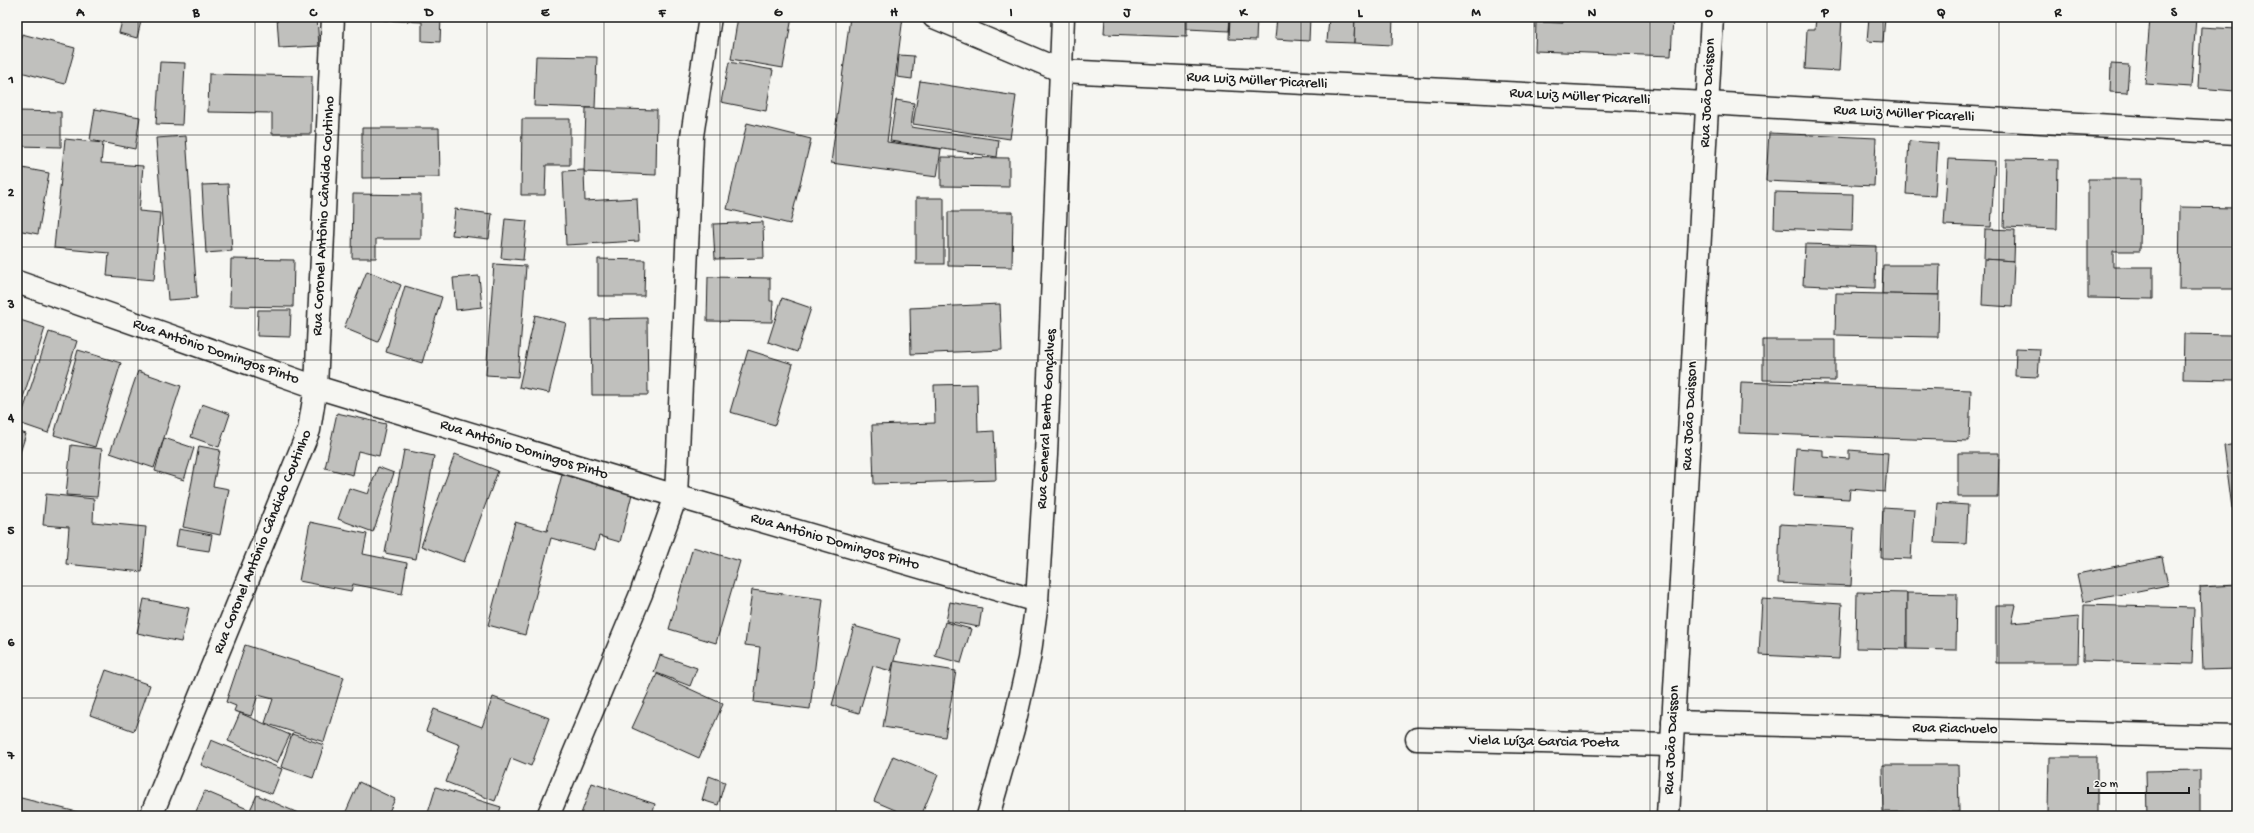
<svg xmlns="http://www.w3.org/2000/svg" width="2254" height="833" viewBox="0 0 2254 833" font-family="'Gochi Hand',sans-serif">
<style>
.building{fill:#c0c0bd;stroke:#1c1c1c}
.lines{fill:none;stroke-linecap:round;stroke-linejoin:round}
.minor-casing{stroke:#1c1c1c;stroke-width:25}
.major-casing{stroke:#1c1c1c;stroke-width:25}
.minor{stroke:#f6f6f2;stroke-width:22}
.major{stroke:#f6f6f2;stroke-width:22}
.grid{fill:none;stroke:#1c1c1c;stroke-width:1;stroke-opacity:0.55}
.labels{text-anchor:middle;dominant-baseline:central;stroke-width:3;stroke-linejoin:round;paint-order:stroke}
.street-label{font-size:15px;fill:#1c1c1c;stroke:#f6f6f2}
.neatline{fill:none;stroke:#1c1c1c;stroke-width:1.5}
.grid-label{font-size:13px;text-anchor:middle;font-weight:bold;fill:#1c1c1c}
</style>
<rect width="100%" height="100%" fill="#f6f6f2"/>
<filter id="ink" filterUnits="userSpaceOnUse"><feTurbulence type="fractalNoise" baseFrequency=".025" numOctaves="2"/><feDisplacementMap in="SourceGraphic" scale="8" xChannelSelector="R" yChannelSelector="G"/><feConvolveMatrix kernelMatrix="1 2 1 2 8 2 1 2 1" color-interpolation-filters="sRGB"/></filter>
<g filter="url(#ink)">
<g class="building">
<polygon points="123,17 142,17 137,38 119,33"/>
<polygon points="277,17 317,17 319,46 279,48"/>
<polygon points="383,17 441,17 440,42 422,41 422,22 383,20"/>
<polygon points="738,17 792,17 783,68 731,59"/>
<polygon points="850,17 903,17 887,142 941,149 937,177 831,163"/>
<polygon points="1105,17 1187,17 1187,37 1104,34"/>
<polygon points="1187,17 1230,17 1229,31 1187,29"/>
<polygon points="1230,17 1257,17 1256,40 1229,39"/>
<polygon points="1277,17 1310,17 1309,41 1275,39"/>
<polygon points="1329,17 1355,17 1354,43 1327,42"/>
<polygon points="1355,17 1393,17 1392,45 1354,43"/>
<polygon points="1536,17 1563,17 1563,23 1536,22"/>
<polygon points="1563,17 1673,17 1671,56 1535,51 1536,22 1563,23"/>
<polygon points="1816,17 1842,17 1839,71 1805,69 1807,29 1815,29"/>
<polygon points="1869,17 1885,17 1883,42 1867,41"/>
<polygon points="2150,17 2196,17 2191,87 2145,84"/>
<polygon points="2201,27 2237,29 2235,91 2198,88"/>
<polygon points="22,34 75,48 65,84 17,71 17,51"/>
<polygon points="899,55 914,56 912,79 897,77"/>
<polygon points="536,56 597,57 595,108 534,106"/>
<polygon points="160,62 185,63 182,125 156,124"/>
<polygon points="729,62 773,70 766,111 721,102"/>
<polygon points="2111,64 2129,65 2127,93 2110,92"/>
<polygon points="209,74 312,76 311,134 272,134 272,113 208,112"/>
<polygon points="920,81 1016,96 1010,139 913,124"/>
<polygon points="896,100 914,103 911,127 999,140 997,157 890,141"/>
<polygon points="586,108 657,110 656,175 584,172"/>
<polygon points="95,109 140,117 135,149 90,140"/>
<polygon points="18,111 61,112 61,147 17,146"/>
<polygon points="522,119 570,119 570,165 546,165 545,195 521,195"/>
<polygon points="747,123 811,139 790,224 727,209"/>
<polygon points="362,128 439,128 440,177 362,178"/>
<polygon points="1769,133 1876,138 1874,186 1766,181"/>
<polygon points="186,136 197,298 168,300 156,138"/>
<polygon points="65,139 103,143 101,163 143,166 139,211 160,213 154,280 107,276 109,253 54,248"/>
<polygon points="1909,141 1938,143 1935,196 1906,194"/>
<polygon points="941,157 1009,158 1009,187 941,186"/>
<polygon points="1948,159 1995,161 1991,227 1944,225"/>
<polygon points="2006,159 2058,160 2057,229 2004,227"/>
<polygon points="17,167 49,173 38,234 17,230"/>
<polygon points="584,170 585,201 637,198 639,241 566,245 563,171"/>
<polygon points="2088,179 2141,179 2140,251 2113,251 2113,267 2153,267 2153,299 2088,298"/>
<polygon points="228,184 232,251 206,253 202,185"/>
<polygon points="1775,192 1853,194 1852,231 1774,228"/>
<polygon points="353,194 421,195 421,239 376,239 376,258 352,258"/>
<rect x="916" y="198" width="28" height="66"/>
<polygon points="2180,207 2237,208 2237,289 2179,289"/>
<polygon points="455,209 492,214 489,239 452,235"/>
<polygon points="948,212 1013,212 1012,267 948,266"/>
<polygon points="505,219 527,221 523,260 501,258"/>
<polygon points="763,222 764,258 715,259 713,224"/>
<polygon points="1985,229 2015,230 2014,261 1984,259"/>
<polygon points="1805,244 1876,246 1875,288 1803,285"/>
<polygon points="231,259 294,260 293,307 230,306"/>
<polygon points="598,259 645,260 644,296 598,296"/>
<polygon points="1984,259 2014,261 2012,307 1982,305"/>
<polygon points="494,264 526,266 518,377 486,375"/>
<polygon points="1883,265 1940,265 1939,295 1882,294"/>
<polygon points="367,271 401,285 378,342 344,328"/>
<polygon points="479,276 482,307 456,310 453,278"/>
<polygon points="708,277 770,278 770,301 773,301 772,322 707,321"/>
<polygon points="405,286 442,297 422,363 386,352"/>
<polygon points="1836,293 1939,295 1938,337 1835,335"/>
<polygon points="782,298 811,308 797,352 768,342"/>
<polygon points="1000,304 1002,350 911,354 910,308"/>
<polygon points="258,310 291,310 290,337 257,336"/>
<polygon points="535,315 566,323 549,393 519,387"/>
<polygon points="647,318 648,395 592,395 591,319"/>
<polygon points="17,319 45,328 17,417"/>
<polygon points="49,332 77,341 48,433 19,423"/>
<polygon points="2184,334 2231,335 2231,349 2237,349 2237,380 2183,379"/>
<polygon points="1763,340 1835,340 1835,381 1763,380"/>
<polygon points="2016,348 2040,349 2038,377 2015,376"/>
<polygon points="78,350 121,363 95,447 54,435"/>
<polygon points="748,350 793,364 775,425 730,412"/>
<polygon points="138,371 181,386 154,468 110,453"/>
<polygon points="1741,382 1971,390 1969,441 1739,433"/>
<polygon points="977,384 978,432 994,431 996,480 874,484 872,425 935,423 934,385"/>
<polygon points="202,404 230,414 219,447 191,437"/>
<polygon points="337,413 386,424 379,456 358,451 353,475 325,468"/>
<polygon points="17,431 26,434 17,462"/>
<polygon points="164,438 194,448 184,480 155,471"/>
<polygon points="2237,444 2237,507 2232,508 2224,446"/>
<polygon points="71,445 102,449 97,497 66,495"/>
<polygon points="199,446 220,450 213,486 229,489 220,535 183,527"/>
<polygon points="1796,448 1823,450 1823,457 1849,459 1849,450 1888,453 1885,492 1850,489 1849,499 1793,496"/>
<polygon points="404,450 434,456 416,559 385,553"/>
<polygon points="1958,453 1999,453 1998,497 1958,497"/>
<polygon points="455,454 498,471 464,562 421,546"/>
<polygon points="378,467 394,473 373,532 338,519 349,488 368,494"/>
<polygon points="564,467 634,486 620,542 599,536 595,550 551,538 525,635 488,625 515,522 547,531"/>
<polygon points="46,494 94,499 93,522 146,527 142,572 66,564 69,527 43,525"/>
<polygon points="1938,503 1968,505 1966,544 1935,543"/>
<polygon points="1883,507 1914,509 1911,559 1881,558"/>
<polygon points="310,522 367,534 363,554 407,563 402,594 353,584 351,591 299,581"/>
<polygon points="1780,524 1854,528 1851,586 1778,583"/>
<polygon points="17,525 21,527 17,537"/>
<polygon points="179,529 212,535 209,551 176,546"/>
<polygon points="693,547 740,561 716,643 669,629"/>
<polygon points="2162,557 2168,585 2083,602 2077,574"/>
<polygon points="2237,585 2237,669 2203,670 2200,587"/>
<polygon points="752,590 823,599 810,709 754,702 760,647 745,645"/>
<polygon points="1857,592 1907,593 1907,649 1856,648"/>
<polygon points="1907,593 1957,594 1956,650 1907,649"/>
<polygon points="144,599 189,608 181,642 137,633"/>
<polygon points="1762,599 1842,604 1839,659 1759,655"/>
<polygon points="950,602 982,608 979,627 946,621"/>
<polygon points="1996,605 2016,605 2012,623 2079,617 2078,663 1996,663"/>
<polygon points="2084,605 2194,608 2192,664 2083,661"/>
<polygon points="945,622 971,629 961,663 935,656"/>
<polygon points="854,626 900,639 891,671 873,666 859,713 832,705"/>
<polygon points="245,645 344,677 324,742 265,723 273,699 258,695 251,716 234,711 236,706 226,702"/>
<polygon points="660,655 697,668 690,686 654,672"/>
<polygon points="894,661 956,671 945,737 883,727"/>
<polygon points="106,670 150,685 134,731 90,715"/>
<polygon points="657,674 723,704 699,758 632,728"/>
<polygon points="493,697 549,718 531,766 511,758 495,801 446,782 460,745 426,731 434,709 482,727"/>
<polygon points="240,713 290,735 277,763 228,741"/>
<polygon points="292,734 324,745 313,778 281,767"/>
<polygon points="211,740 282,769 272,794 201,765"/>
<polygon points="893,756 938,775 921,816 909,816 874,801"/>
<polygon points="2049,757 2097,757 2097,815 2048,814"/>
<polygon points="1882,765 1958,765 1959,812 1883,812"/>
<polygon points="2200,770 2200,816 2147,816 2146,771"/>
<polygon points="709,776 725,782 718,805 702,800"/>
<polygon points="359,782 395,799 387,816 344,816"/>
<polygon points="592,783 655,804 652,816 588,816 581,814"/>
<polygon points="436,787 501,807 498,816 427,816"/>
<polygon points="205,791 250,810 257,795 298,813 296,816 194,816"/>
<polygon points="17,797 93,816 17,816"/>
</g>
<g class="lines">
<g class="minor-casing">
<g id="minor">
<polyline points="934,17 1062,71 1707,103 2237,133"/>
<polyline points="17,282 316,387 676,496 1037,601"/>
<polyline points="1673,722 2237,737"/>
<polyline points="1417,739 1671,745"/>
<polyline points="151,816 309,430 316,387 333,17"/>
<polyline points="548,816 641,594 676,496 692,136 710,17"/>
<polyline points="1668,816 1712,17"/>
</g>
</g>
<g class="major-casing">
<polyline id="major" points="988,816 1013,729 1029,659 1037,601 1046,455 1063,17"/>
</g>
<use href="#minor" class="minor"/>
<use href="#major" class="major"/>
</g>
</g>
<path class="grid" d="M138,17v799M255,17v799M371,17v799M487,17v799M604,17v799M720,17v799M836,17v799M953,17v799M1069,17v799M1185,17v799M1301,17v799M1418,17v799M1534,17v799M1650,17v799M1767,17v799M1883,17v799M1999,17v799M2116,17v799M17,135h2220M17,247h2220M17,360h2220M17,473h2220M17,586h2220M17,698h2220"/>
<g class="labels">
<g class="street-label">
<text transform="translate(1257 81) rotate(3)">Rua Luiz Müller Picarelli</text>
<text transform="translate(1708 93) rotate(-87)">Rua João Daisson</text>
<text transform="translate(1580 97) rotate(3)">Rua Luiz Müller Picarelli</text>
<text transform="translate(1904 114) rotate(3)">Rua Luiz Müller Picarelli</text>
<text transform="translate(324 216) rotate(-87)">Rua Coronel Antônio Cândido Coutinho</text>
<text transform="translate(216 352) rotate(19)">Rua Antônio Domingos Pinto</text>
<text transform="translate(1690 416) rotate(-87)">Rua João Daisson</text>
<text transform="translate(1047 419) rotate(-87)">Rua General Bento Gonçalves</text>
<text transform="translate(524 450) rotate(17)">Rua Antônio Domingos Pinto</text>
<text transform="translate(263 542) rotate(-68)">Rua Coronel Antônio Cândido Coutinho</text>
<text transform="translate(835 542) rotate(16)">Rua Antônio Domingos Pinto</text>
<text transform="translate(1955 729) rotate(1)">Rua Riachuelo</text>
<text transform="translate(1672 740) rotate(-87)">Rua João Daisson</text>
<text transform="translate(1544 742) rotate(1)">Viela Luíza Garcia Poeta</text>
</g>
</g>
<rect width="2254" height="833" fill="none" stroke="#f6f6f2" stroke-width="44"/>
<path d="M2088 787v6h101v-6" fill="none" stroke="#1c1c1c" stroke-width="2"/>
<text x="2094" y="787" font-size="12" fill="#1c1c1c" stroke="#f6f6f2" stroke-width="3" paint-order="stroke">20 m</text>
<rect x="22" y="22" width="2210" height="789" class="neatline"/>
<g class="grid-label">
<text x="80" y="16">A</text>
<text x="196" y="16">B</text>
<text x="313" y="16">C</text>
<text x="429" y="16">D</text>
<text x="545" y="16">E</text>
<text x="662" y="16">F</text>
<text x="778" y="16">G</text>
<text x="894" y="16">H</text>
<text x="1011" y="16">I</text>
<text x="1127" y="16">J</text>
<text x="1243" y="16">K</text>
<text x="1360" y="16">L</text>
<text x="1476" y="16">M</text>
<text x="1592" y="16">N</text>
<text x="1709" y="16">O</text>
<text x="1825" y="16">P</text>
<text x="1941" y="16">Q</text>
<text x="2058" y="16">R</text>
<text x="2174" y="16">S</text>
<text x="11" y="83">1</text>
<text x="11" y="196">2</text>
<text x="11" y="308">3</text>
<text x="11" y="421">4</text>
<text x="11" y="534">5</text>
<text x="11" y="646">6</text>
<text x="11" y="759">7</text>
</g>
</svg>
